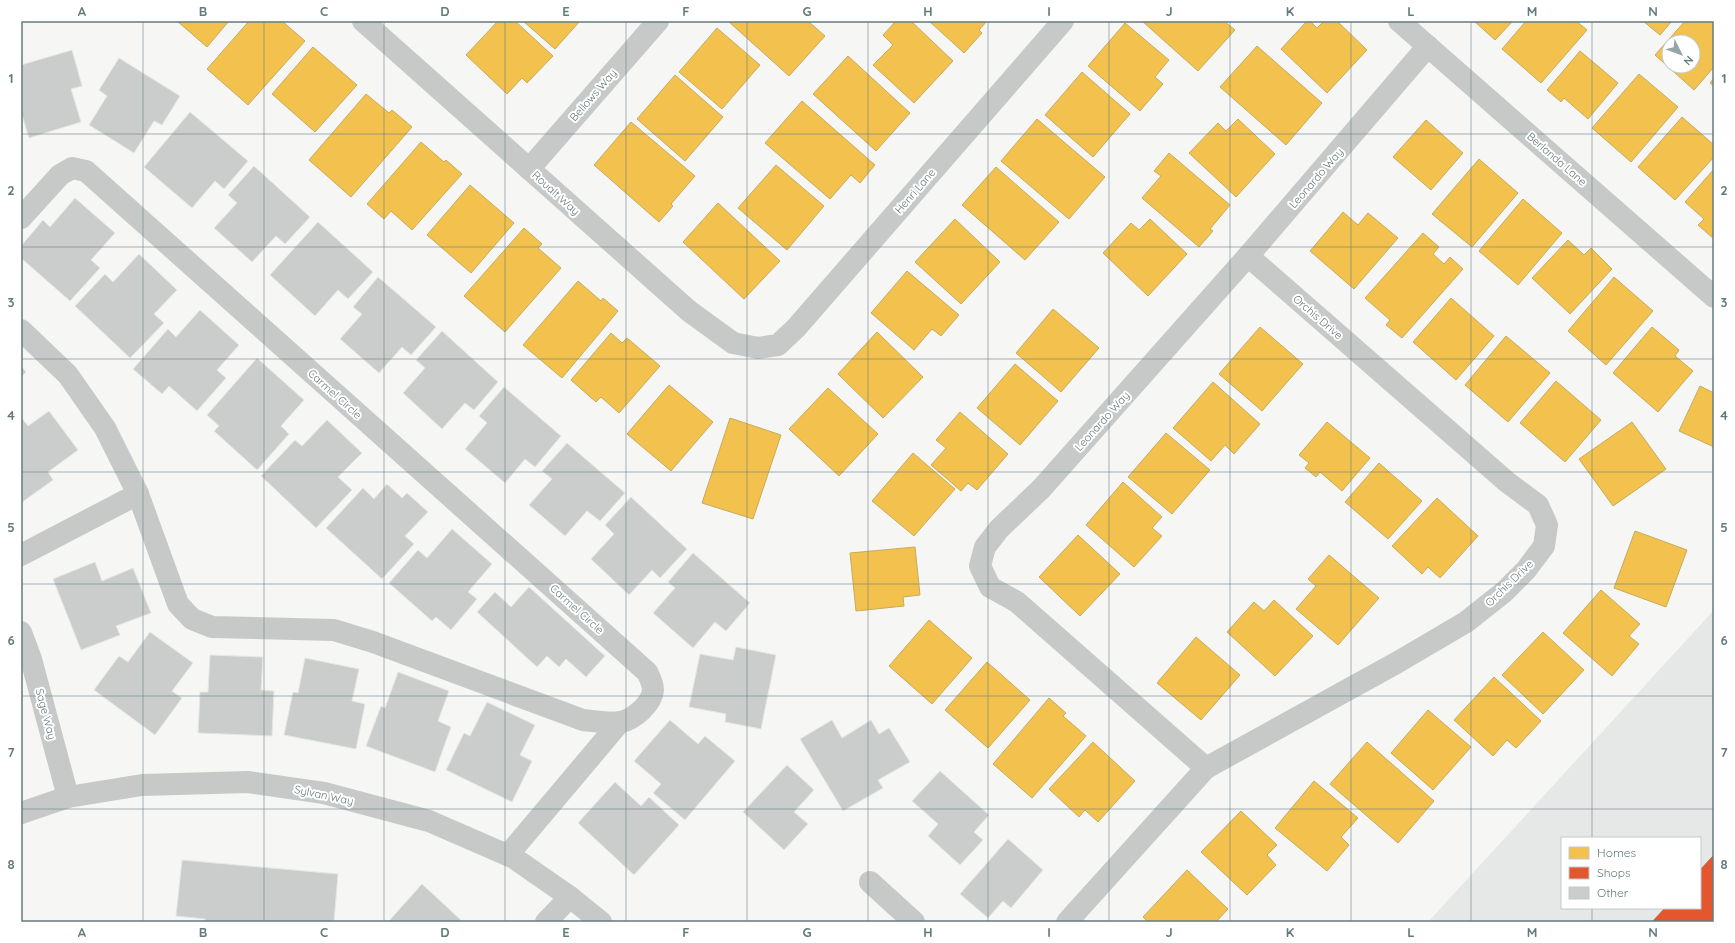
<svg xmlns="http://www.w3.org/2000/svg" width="1735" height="943" viewBox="0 0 1735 943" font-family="Quicksand,sans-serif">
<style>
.built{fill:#e6e7e7;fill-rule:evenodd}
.homes{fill:#f2c14e;stroke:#c7ac5c;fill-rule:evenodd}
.shops{fill:#e4572e;stroke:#be6246}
.building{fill:#cbcdcd;stroke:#e6e6e5}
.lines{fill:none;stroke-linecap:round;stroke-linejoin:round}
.minor{stroke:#c7c9c9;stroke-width:22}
.grid{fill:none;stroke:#647a7d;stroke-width:1;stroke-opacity:0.55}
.labels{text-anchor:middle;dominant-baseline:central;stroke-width:4;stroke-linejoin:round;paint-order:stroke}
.street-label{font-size:11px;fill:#647a7d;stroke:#fff}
.neatline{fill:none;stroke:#647a7d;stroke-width:1.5}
.grid-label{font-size:13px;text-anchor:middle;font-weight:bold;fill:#647a7d}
</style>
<rect width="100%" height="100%" fill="#f6f6f5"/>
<path class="built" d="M1714,610v312h-286zM1562,838h138v70h-138z"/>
<g class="homes">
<polygon points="177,21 229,21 207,47"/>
<polygon points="249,21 282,21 305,41 248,105 207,69"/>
<polygon points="498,21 515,21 553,56 527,83 522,78 507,94 466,55"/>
<polygon points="523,21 580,21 555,49"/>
<polygon points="728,21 808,21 825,36 789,76"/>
<polygon points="896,21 911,21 953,61 914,103 873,65 893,45 883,35"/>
<polygon points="929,21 987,21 979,30 982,33 964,53"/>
<polygon points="1142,21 1224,21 1235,30 1198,71"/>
<polygon points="1307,21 1310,21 1317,28 1324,21 1337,21 1367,50 1327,93 1281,49"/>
<polygon points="1474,21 1513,21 1495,40"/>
<polygon points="1526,21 1576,21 1587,30 1541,83 1502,49"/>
<polygon points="1643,21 1672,21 1660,35"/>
<path d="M1685,21h29v46l-20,23 -39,-35zM1669,42h24v24h-24z"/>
<polygon points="1125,23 1169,60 1155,77 1163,84 1140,111 1088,66"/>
<polygon points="717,28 760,65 722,109 679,72"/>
<polygon points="1257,46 1322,103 1286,145 1220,87"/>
<polygon points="313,47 357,85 315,132 272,94"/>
<polygon points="1580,51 1618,83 1588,119 1564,98 1561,102 1547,90"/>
<polygon points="848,56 910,113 876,151 813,94"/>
<polygon points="1082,72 1130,114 1093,157 1045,115"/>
<polygon points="1639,74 1678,107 1631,162 1592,128"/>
<polygon points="675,75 723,117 685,161 637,119"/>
<polygon points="1714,78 1714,86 1710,83"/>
<polygon points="366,94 389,113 392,110 412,127 351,197 309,160"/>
<polygon points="802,101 875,165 860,183 851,175 830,199 765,143"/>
<polygon points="1682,117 1714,145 1714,157 1675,200 1638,167"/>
<polygon points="1037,119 1105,177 1069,219 1001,161"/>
<polygon points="1238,119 1275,154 1236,197 1189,153 1218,123 1226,131"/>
<polygon points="1426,120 1463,153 1431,190 1393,157"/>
<polygon points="631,122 695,176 671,204 673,206 659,222 594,165"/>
<polygon points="421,142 444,162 446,160 462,174 412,230 391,211 384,219 367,204"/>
<polygon points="1169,153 1230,205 1210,229 1213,231 1199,247 1142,198 1161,176 1154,171"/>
<polygon points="1479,159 1518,193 1472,247 1432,214"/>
<polygon points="776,165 824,206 787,250 738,208"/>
<polygon points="996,167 1059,222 1025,260 962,205"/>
<polygon points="1714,169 1714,239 1698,225 1704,219 1685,202"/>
<polygon points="470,185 514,223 471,273 427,235"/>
<polygon points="1523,199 1562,233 1518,285 1479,251"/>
<polygon points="718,203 780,261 744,299 683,242"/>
<polygon points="1343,212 1358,225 1368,213 1398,238 1354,289 1310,251"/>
<polygon points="955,219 1000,262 961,304 915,262"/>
<polygon points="1150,219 1187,254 1148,296 1103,253 1131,223 1139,230"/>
<polygon points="524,228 542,244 538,248 561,268 505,332 464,296"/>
<polygon points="1423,233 1439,247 1433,254 1444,264 1450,257 1463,269 1402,338 1386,325 1390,320 1365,298"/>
<polygon points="1568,240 1584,255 1591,248 1612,269 1570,314 1532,278"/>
<polygon points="907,271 959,315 941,336 932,329 914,350 871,313"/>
<polygon points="1614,277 1653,311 1606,365 1568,331"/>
<polygon points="578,281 601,301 603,298 618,311 562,378 523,345"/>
<polygon points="1451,298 1494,336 1456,380 1413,342"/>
<polygon points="1053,309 1099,348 1061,392 1016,353"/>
<polygon points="1260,327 1303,364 1262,411 1219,374"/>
<polygon points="1652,327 1679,350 1675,356 1693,371 1658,412 1613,373"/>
<polygon points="877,332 923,377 883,418 838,374"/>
<polygon points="611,333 622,343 627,338 660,366 619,413 601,397 596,402 571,380"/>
<polygon points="1506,336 1550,373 1508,422 1465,385"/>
<polygon points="1015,364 1058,401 1020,445 977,408"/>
<polygon points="1556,381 1601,420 1565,462 1520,423"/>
<polygon points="1213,382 1260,424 1234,454 1225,445 1211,461 1173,428"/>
<polygon points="669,385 713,422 671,471 627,434"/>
<polygon points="1700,386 1714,393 1714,447 1679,431"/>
<polygon points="828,388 878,434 839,476 789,429"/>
<polygon points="960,412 1008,454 977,490 968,483 961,491 931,465 946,448 936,440"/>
<polygon points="730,418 781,435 753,519 702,503"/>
<polygon points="1327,422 1370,458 1342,491 1320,472 1316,477 1305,468 1309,463 1299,455"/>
<polygon points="1632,422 1666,469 1613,506 1579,459"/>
<polygon points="1166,433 1210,470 1172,514 1128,477"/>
<polygon points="913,453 955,489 914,536 872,501"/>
<polygon points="1379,463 1422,501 1388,539 1345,502"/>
<polygon points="1123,482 1162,517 1152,528 1162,536 1134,567 1086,525"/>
<polygon points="1437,498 1478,536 1440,578 1428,567 1422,574 1392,546"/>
<polygon points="1635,531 1687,550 1666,607 1614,588"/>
<polygon points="1078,535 1120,574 1080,616 1039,577"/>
<polygon points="915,547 920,595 903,597 904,606 856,611 850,553"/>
<polygon points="1329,555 1379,598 1338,645 1296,609 1316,586 1308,579"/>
<polygon points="1601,590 1640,624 1629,636 1639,644 1612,676 1563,633"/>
<polygon points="1274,600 1313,636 1275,676 1227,632 1254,602 1264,611"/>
<polygon points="929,620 972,658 932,704 889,666"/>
<polygon points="1543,632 1584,670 1543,714 1502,675"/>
<polygon points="1196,637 1240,675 1201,720 1157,683"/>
<polygon points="987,662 1030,700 988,748 945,710"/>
<polygon points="1494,677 1541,721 1516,748 1507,740 1493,756 1454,720"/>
<polygon points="1049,698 1066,713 1063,716 1086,736 1032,798 993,764"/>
<polygon points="1428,710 1471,747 1433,790 1391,753"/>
<polygon points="1093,742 1135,781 1098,822 1085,810 1079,817 1049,789"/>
<polygon points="1367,742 1434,801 1398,843 1330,784"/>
<polygon points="1314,781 1358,818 1341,837 1349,845 1327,871 1275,828"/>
<polygon points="1241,811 1277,845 1267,855 1276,865 1247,895 1201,852"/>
<polygon points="1187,870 1228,909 1216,922 1148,922 1143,917"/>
</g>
<polygon class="shops" points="1714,855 1714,922 1652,922 1665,908 1700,908 1700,870"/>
<g class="building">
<polygon points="72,50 82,86 71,89 81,122 29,138 21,112 21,65"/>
<polygon points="119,58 180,96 162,125 154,121 134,153 89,125 107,96 99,90"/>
<polygon points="190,112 248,161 224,189 215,181 192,208 144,167"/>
<polygon points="254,166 310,217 285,244 276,236 252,262 214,228 237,203 228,195"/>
<polygon points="75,198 115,233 91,260 100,268 70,301 21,258 21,246 43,220 50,227"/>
<polygon points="318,222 373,272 348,299 338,290 315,316 270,275"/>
<polygon points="139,254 177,290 154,314 164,323 130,358 75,306 105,274 113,282"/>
<polygon points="378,277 436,327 411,355 402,347 379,373 340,339 362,314 353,307"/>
<polygon points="200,310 239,345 217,370 226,378 197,411 169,386 162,394 133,369 168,329 176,337"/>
<polygon points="442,331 498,382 474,410 465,403 442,429 403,393 425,368 416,360"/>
<polygon points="257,358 304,400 281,426 289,434 257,470 214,431 219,426 207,415"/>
<polygon points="21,366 26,372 21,377"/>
<polygon points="504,387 561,436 535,467 525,459 505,483 465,449 487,423 479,416"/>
<polygon points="49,411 78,450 48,472 53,480 21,503 21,417 28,426"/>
<polygon points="327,420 362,453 338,477 352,490 316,528 261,476 295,440 302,446"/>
<polygon points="567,443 625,493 600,521 587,511 565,536 529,505 552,479 542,471"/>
<polygon points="387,484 402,498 407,493 428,512 405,536 414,544 382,579 326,528 363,488 374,499"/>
<polygon points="631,497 687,549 660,578 652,570 629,595 591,559 614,534 605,525"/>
<polygon points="452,529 492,564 468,592 477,599 451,630 436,617 432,621 389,583 418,550 427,558"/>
<polygon points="693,553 750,603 726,631 715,622 693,648 653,613 675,588 668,582"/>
<polygon points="95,562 102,581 133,568 151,613 116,626 120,635 81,650 53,579"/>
<polygon points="529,587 605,656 586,677 566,659 559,667 547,656 537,667 477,612 495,592 511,607"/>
<polygon points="150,632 193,663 172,691 182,698 155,735 94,690 119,656 128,662"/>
<polygon points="736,647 776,655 761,729 725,722 726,714 689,707 700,654 733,660"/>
<polygon points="210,655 263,657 261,690 274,691 272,736 198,733 200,692 208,692"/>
<polygon points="305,658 359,669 352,701 365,704 356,749 284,735 293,692 298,693"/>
<polygon points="398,672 449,691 438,721 451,727 435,772 366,746 381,706 385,708"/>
<polygon points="487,702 535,725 520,755 532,761 512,802 446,770 464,733 470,736"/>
<polygon points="670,720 698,744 705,736 735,761 685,820 653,793 661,784 634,761"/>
<polygon points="832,720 842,738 871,720 879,734 889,728 910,762 878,780 883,788 843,811 800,739"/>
<polygon points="787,765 814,790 794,812 808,824 784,850 743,812"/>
<polygon points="940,771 989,815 974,832 983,840 960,865 928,836 938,824 912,801"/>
<polygon points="615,782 641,806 649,797 679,825 634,875 578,823"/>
<polygon points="1008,839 1043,870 1011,908 1003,901 988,918 960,894"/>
<polygon points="182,860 338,874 334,922 205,922 205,919 176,916"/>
<polygon points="422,884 463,922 388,922"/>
</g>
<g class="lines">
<g class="minor">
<polyline points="363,21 689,311 733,343 758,348 778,345 796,328 1063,21"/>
<polyline points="1399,21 1714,297"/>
<polyline points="529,169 658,21"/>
<path d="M21,218l39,-43 12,-7 14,3 561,501c3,6 6,11 6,18 -1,14 -19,29 -32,32 -11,2 -26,-1 -38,-2l-210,-78 -39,-12 -122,-3 -20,-8 -14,-15 -40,-110 -33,-66 -37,-53 -47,-45"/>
<polyline points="21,555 138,494"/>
<polyline points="21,632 31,659 68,797"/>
<polyline points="1206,768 1017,602 990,587 980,566 985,547 999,529 1041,489 1248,256 1428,46"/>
<polyline points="21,813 68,797 142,785 248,782 324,793 429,821 514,858 570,897 601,922"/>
<polyline points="508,855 620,722"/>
<polyline points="870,882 914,922"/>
<polyline points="546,922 570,897"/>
<polyline points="1067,922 1206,768 1398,662 1466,622 1504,592 1526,570 1544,546 1547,525 1538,505 1507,482 1248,256"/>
</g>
</g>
<path class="grid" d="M143,21v901M264,21v901M384,21v901M505,21v901M626,21v901M747,21v901M868,21v901M988,21v901M1109,21v901M1230,21v901M1351,21v901M1471,21v901M1592,21v817M21,134h1693M21,247h1693M21,359h1693M21,472h1693M21,584h1693M21,696h1693M21,809h1693M1592,908v14"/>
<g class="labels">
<g class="street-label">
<text transform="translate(593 95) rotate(-49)">Bellows Way</text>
<text transform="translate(1557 159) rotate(41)">Berlanda Lane</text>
<text transform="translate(1316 178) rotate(-49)">Leonardo Way</text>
<text transform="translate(915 191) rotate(-49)">Henri Lane</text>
<text transform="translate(556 193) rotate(42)">Roualt Way</text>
<text transform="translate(1318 317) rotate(41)">Orchis Drive</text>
<text transform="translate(335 394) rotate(42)">Carmel Circle</text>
<text transform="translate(1102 421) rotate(-48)">Leonardo Way</text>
<text transform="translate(1509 583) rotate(-44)">Orchis Drive</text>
<text transform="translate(577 609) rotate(42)">Carmel Circle</text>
<text transform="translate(46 714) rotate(75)">Sage Way</text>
<text transform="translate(324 795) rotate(12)">Sylvan Way</text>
</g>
</g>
<rect width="1735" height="943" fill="none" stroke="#ffffff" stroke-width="44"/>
<rect x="1561" y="837" width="140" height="72" fill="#ffffff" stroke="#c1cacb"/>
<rect x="1569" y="847" width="20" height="12" fill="#f2c14e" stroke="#c1cacb"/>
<text x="1597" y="857" font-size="12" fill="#647a7d">Homes</text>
<rect x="1569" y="867" width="20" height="12" fill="#e4572e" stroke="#c1cacb"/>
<text x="1597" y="877" font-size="12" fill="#647a7d">Shops</text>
<rect x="1569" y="887" width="20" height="12" fill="#cbcdcd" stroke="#c1cacb"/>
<text x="1597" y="897" font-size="12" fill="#647a7d">Other</text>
<g transform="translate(1681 54) rotate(132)"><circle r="19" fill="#ffffff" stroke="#c1cacb"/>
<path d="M0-3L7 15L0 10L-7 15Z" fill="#97a5a7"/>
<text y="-6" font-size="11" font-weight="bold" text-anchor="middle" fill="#647a7d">N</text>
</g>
<rect x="22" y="22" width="1691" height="899" class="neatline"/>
<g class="grid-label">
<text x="82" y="16">A</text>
<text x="203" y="16">B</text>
<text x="324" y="16">C</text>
<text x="445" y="16">D</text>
<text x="566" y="16">E</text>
<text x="686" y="16">F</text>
<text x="807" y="16">G</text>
<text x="928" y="16">H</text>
<text x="1049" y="16">I</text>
<text x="1169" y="16">J</text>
<text x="1290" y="16">K</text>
<text x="1411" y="16">L</text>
<text x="1532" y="16">M</text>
<text x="1653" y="16">N</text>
<text x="11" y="83">1</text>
<text x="1724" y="83">1</text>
<text x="11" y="195">2</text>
<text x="1724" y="195">2</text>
<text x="11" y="307">3</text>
<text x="1724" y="307">3</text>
<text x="11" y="420">4</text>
<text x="1724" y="420">4</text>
<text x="11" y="532">5</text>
<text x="1724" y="532">5</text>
<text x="11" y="645">6</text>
<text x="1724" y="645">6</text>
<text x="11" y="757">7</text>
<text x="1724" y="757">7</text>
<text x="11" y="869">8</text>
<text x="1724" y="869">8</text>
<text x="82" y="937">A</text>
<text x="203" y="937">B</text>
<text x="324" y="937">C</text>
<text x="445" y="937">D</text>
<text x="566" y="937">E</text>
<text x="686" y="937">F</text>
<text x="807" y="937">G</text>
<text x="928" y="937">H</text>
<text x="1049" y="937">I</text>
<text x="1169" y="937">J</text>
<text x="1290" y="937">K</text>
<text x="1411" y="937">L</text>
<text x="1532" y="937">M</text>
<text x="1653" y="937">N</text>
</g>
</svg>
